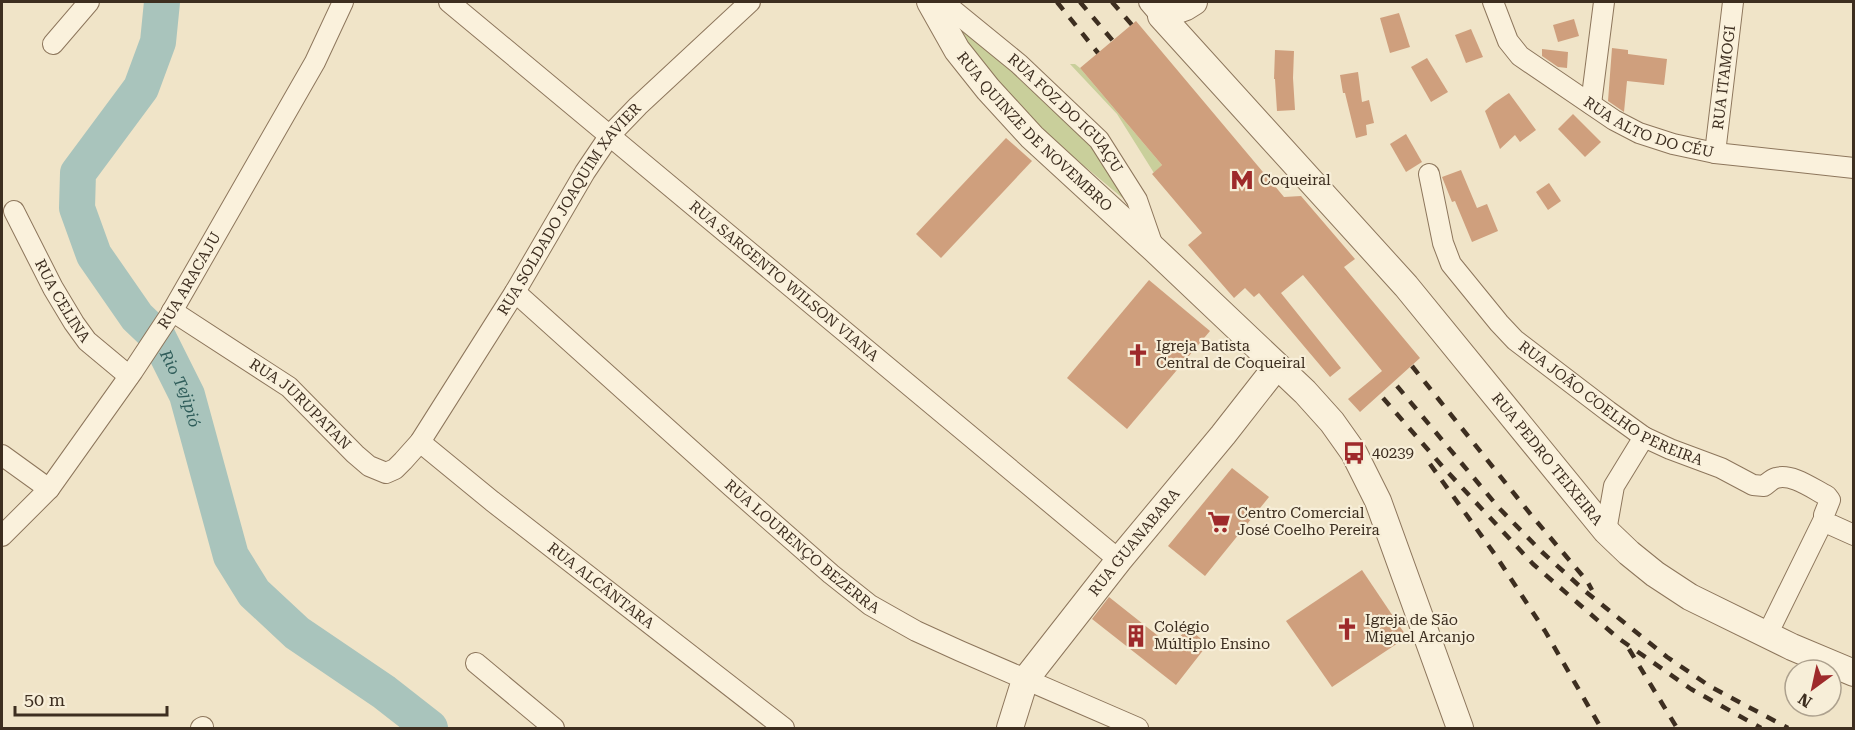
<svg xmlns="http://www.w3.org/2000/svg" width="1855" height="730" viewBox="0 0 1855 730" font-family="'Roboto Serif',serif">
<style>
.green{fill:#c9cf9b}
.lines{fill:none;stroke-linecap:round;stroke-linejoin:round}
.river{stroke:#a9c4bc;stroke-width:36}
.building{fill:#cf9f7d}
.minor-casing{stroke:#8d765c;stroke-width:22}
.tertiary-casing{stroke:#8d765c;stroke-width:28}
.minor{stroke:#faf1dc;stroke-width:20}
.tertiary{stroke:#faf1dc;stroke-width:26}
.rail{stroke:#3d2e20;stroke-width:4.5;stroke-dasharray:10 10;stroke-linecap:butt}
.labels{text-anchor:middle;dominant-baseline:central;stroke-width:4.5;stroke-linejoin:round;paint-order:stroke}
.street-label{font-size:15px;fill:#3d2e20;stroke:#f7eed8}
.poi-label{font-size:15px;fill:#3d2e20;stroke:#f7eed8;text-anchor:start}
.water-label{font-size:16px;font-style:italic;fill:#2f5d5a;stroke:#f7eed8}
</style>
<rect width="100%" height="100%" fill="#f0e4c8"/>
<g class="green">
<polygon points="958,22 1096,144 1131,205 1041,130 970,51 961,37"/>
<polygon points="1070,64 1075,64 1080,68 1162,165 1154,173 1117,114"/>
</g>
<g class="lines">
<path class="river" id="s1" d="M162,2l-4,40 -17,46 -63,85 -1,35 17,47 43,62 21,20 29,58 44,161 23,37 43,40 87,59 46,36"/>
</g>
<g class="building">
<polygon points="1399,13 1410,47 1390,53 1380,18"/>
<polygon points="1574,19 1579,36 1558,42 1553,25"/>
<polygon points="1136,21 1284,197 1301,196 1355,259 1344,267 1420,358 1360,412 1348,399 1382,371 1303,275 1281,293 1341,368 1330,377 1259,293 1254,297 1245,288 1234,298 1188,245 1202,233 1152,174 1162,165 1080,68"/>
<polygon points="1471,29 1483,57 1466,63 1455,35"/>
<polygon points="1612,48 1628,50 1628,54 1667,59 1664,85 1627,81 1624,112 1608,101"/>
<polygon points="1542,49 1568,52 1567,68 1558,67 1542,56"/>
<polygon points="1275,50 1294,51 1293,78 1295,110 1277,111 1275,79 1274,79"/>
<polygon points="1427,58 1448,92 1431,102 1411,67"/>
<polygon points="1358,72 1362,102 1369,100 1374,123 1366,125 1367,135 1356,138 1345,93 1343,93 1340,75"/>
<polygon points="1509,93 1536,130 1520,142 1515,135 1500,149 1485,111 1494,103"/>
<polygon points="1573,114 1601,142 1585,157 1558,129"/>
<polygon points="1406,134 1422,162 1406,172 1390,144"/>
<polygon points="1006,138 1032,161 941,258 916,234"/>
<polygon points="1461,170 1477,208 1487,204 1498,231 1472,242 1455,201 1452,202 1442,177"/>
<polygon points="1549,183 1561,201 1548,210 1536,192"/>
<polygon points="1149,280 1210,331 1127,429 1067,378"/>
<polygon points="1232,468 1269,497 1205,576 1168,546"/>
<polygon points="1362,570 1407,637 1332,687 1286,621"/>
<polygon points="1109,597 1172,647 1187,628 1208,644 1176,685 1092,619"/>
</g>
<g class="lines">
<g class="minor-casing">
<g id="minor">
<path id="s2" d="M449,2l670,558"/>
<path id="s3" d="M943,2l76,62 80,76 38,60 17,49"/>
<polyline points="1149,2 1161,16"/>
<path id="s4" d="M1493,2l15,39 12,15 94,64 25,13 34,11 42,9 139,15"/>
<polyline points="53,44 89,2"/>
<polyline points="1591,104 1604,2"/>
<path id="s5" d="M1715,153l18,-151"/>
<path id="s6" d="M1429,174l14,69 8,21 48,59 16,17 93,71 36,26 26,12 51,19 32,17 11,1c4,-3 8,-7 12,-8 16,-5 37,11 51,18l3,4 -6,15 1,7 29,13"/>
<path id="s7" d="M14,211l39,77 21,35 13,18 42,35"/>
<path id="s8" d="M515,292l217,195 99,87 39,31 46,26 44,20 178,77"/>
<path id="s9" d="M172,311l117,76 66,67 14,12 17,7 9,-4 8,-8 17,-19 95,-150 70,-120 25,-37 28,-29 112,-104"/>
<path id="s10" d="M420,442l72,59 292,227"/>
<polyline points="2,455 49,489"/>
<polyline points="1606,531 1614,486 1644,437"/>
<path id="s11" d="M2,536l47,-47 84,-118 37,-56 145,-253 28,-60"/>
<polyline points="1767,635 1824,519"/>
<polyline points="476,663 554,728"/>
<polyline points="201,728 203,727"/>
</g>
</g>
<g class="tertiary-casing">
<g id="tertiary">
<path id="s12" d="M930,2l27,48 31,39 44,48 122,112 151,143 27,30 22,31 24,48 82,227"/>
<path id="s13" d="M1194,2l-8,5 -25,9 245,270 200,245 23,22 26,21 35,23 102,50 62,26"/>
<path id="s14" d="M1010,728l15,-48 94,-120 104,-125 54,-69"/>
</g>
</g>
<use href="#minor" class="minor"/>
<use href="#tertiary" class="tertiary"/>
<g class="rail">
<polyline points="1057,2 1098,53"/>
<polyline points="1080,2 1113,41"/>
<polyline points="1112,2 1132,25"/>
<polyline points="1412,366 1532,516 1587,581 1592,590"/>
<polyline points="1397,386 1499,508 1542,552 1585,591 1667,657 1711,687 1788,728"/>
<polyline points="1383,398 1443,467 1533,564 1618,638 1691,689 1761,728"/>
<polyline points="1430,464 1496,556 1545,631 1601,728"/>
<polyline points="1629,649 1677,728"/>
</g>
</g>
<defs>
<g id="metro-bare" transform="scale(1.8)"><path d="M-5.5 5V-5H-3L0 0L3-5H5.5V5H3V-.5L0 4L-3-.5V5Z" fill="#9e2a2b" stroke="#f7eed8" stroke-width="2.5" paint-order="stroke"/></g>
<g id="church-bare" transform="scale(1.8)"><path d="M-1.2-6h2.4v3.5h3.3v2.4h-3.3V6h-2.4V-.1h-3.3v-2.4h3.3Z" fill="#9e2a2b" stroke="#f7eed8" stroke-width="2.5" paint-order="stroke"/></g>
<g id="bus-bare" transform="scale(1.8)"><path d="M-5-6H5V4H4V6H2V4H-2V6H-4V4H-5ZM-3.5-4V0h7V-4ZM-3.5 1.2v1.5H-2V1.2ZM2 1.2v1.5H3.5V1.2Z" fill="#9e2a2b" stroke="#f7eed8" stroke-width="2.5" paint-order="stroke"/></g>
<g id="supermarket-bare" transform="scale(1.8)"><path d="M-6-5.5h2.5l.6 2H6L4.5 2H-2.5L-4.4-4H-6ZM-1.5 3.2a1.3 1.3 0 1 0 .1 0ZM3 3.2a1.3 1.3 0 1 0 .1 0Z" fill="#9e2a2b" stroke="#f7eed8" stroke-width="2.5" paint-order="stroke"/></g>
<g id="building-bare" transform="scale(1.8)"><path d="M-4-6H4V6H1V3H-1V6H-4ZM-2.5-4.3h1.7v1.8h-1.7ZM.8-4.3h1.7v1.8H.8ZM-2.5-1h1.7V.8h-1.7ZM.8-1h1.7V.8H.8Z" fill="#9e2a2b" stroke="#f7eed8" stroke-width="2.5" paint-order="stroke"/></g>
</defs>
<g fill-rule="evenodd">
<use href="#metro-bare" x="1242" y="180"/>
<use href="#church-bare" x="1138" y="355"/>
<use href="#bus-bare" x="1354" y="453"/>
<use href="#supermarket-bare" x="1219" y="522"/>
<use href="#church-bare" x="1347" y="629"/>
<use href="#building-bare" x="1136" y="636"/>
</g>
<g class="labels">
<g class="street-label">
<text stroke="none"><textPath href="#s5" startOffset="76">RUA ITAMOGI</textPath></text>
<text stroke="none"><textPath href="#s3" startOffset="166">RUA FOZ DO IGUAÇU</textPath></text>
<text stroke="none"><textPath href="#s4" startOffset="210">RUA ALTO DO CÉU</textPath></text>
<text stroke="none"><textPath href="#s12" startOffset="168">RUA QUINZE DE NOVEMBRO</textPath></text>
<text stroke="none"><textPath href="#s9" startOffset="594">RUA SOLDADO JOAQUIM XAVIER</textPath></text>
<text stroke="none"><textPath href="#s11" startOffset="318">RUA ARACAJU</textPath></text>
<text stroke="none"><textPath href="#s2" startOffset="436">RUA SARGENTO WILSON VIANA</textPath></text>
<text stroke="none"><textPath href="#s7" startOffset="102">RUA CELINA</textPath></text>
<text stroke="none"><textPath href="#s6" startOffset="308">RUA JOÃO COELHO PEREIRA</textPath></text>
<text stroke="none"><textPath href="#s9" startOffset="159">RUA JURUPATAN</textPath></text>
<text stroke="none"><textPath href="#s13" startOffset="624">RUA PEDRO TEIXEIRA</textPath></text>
<text stroke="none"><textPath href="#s14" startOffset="226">RUA GUANABARA</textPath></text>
<text stroke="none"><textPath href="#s8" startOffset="384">RUA LOURENÇO BEZERRA</textPath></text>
<text stroke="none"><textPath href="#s10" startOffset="231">RUA ALCÂNTARA</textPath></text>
</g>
<g class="poi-label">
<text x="1260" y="180">Coqueiral</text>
<text x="1156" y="346">Igreja Batista<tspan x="1156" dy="17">Central de Coqueiral</tspan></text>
<text x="1372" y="453">40239</text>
<text x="1237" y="513">Centro Comercial<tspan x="1237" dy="17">José Coelho Pereira</tspan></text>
<text x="1365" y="620">Igreja de São<tspan x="1365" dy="17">Miguel Arcanjo</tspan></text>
<text x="1154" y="627">Colégio<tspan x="1154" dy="17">Múltiplo Ensino</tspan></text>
</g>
<g class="water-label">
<text stroke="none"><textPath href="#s1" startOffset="441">Rio Tejipió</textPath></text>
</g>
</g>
<rect width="1855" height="730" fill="none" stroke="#3d2e20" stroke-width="6"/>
<g transform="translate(1813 688) rotate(213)"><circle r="28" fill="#f7eed8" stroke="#ada18e" stroke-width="1.5"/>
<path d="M0-4.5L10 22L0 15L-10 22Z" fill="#9e2a2b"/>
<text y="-9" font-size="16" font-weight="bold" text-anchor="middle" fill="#3d2e20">N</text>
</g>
<path d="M15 706v9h152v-9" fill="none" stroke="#3d2e20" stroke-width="3"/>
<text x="24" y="706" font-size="18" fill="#3d2e20" stroke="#f7eed8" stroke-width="4.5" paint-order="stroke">50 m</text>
</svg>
